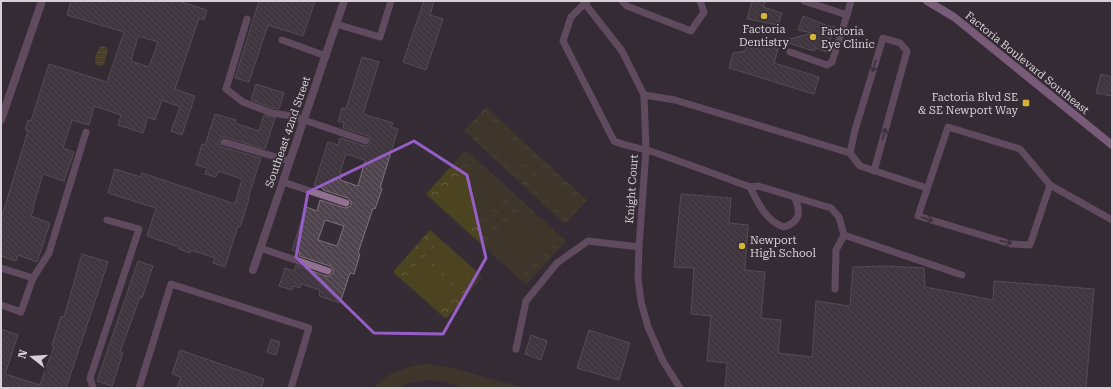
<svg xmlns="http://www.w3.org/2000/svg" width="1113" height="389" viewBox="0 0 1113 389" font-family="'Roboto Serif',serif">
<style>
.park{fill:url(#park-crowns)}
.pitch{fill:#4c4320}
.water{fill:url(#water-rules)}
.building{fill:url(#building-back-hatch);stroke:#7c717b;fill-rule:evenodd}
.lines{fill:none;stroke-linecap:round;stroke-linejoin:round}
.service{stroke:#927091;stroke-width:7}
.minor{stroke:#927091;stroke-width:8}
.secondary{stroke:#cb94c9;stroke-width:8}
.oneway{stroke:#433643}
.marked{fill:none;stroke:#975ec6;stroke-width:3;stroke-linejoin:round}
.poi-dot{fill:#d4b535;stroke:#352c35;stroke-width:1.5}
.labels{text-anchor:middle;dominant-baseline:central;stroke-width:3.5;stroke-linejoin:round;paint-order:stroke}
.poi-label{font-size:11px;fill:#d7d1d7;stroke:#352c35;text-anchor:start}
.street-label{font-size:11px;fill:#d7d1d7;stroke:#352c35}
</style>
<defs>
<pattern id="park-crowns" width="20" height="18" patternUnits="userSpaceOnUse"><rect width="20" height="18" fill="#4c4320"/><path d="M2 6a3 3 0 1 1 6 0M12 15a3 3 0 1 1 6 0" fill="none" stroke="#655d40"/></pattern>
<pattern id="water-rules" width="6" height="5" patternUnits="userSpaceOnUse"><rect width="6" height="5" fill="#68581a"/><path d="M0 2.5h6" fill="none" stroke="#7d6f3b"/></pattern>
<pattern id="building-back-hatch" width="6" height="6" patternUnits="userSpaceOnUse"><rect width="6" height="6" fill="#4f444e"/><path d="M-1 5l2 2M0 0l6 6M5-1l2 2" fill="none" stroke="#685e67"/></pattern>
</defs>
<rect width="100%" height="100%" fill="#352c35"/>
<g class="park">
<polygon points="486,107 587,200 565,224 464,131"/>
<polygon points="466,150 566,241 526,285 426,194"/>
<polygon points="430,230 483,277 446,319 393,272"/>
</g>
<g class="pitch">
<polygon points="492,121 524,151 510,166 478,136"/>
<polygon points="470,165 501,195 487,211 455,180"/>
<polygon points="543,168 575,198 561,213 529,183"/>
<polygon points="453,184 485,215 470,230 438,200"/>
<polygon points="520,211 552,241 538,256 506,226"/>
<polygon points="504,230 536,260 521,276 489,245"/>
<polygon points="439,241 471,271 457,286 425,256"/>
<polygon points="419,262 451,292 437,308 405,277"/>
<path d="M426,364l23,3 75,21h-58l-21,-6 -18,-2 -19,3 -9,5h-26c15,-15 32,-22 53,-24z"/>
</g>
<polygon class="water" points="103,46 108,49 104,65 99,66 95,63 96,55 100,47"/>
<g class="building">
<path d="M71,1h107l29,9 -3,10 -5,-2 -24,71 20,7 -13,39 -11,-4 9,-24 -18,-7 -7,20 -7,-3 -5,16 -25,-8 3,-10 -27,-9 -5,19 -17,-5 -9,28 11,4 -10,29 -21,-7 -10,33 1,1 -3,8 19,7 -13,39 -19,-7 -2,6 -15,-5v-37l27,-88 -3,-1 3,-10 3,1 18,-57 58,18 17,-50 -57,-17zM138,36l20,6 -9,25 -18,-6z"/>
<polygon points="259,1 315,1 303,36 268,25 249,82 235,78"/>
<polygon points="424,1 434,1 430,15 443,19 426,70 403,62"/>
<polygon points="752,1 766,1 763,7 782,13 778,25 747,19"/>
<polygon points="803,16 831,27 835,26 826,52 816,48 814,51 782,41 812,33 798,30"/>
<polygon points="749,40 766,46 780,42 774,63 819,77 814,94 729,68 733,53 745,51"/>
<path d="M362,57l17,5 -16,52 30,9 -2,4 7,2 -18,59 2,1 -7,20 -2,-1 -15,45 2,1 -6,20 -4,-1 -10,30 -21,-7 1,-6 -19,-6 -1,4 -7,-2 -1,4 -13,-4 6,-18 9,3 2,-6 30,11h3l4,-3v-3l-3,-4 -31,-10 1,-3 -8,-3 14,-43 11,4 3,-11 25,8 4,-1 2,-2v-3l-3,-4 -25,-8v-2l-9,-3 14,-43 10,3 2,-7 25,8h2l4,-3v-3l-3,-4 -25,-8 1,-5 -6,-2 4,-13 4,1zM346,154l19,6 -7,26 -18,-6 2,-6 -2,-1zM325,220l19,6 -7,20 -19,-6z"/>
<polygon points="1101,74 1112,77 1112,96 1096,93"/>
<polygon points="256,84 284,93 279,109 273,108 251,100"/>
<polygon points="215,114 236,120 235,123 259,131 264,115 275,118 265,149 225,137 222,137 219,140 219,144 222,147 261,158 248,198 249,199 240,227 238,226 225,267 213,263 215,258 191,250 190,253 179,249 179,247 147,236 156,208 108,193 115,169 141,177 142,173 235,204 242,179 218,171 216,177 205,174 207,168 196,165 202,144 205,145"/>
<polygon points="681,194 731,198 729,223 748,225 745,270 765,272 761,318 781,320 778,353 812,357 816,301 850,306 853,267 886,266 924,268 925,287 993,300 994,281 1094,289 1086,388 725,388 727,363 707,361 711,316 691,314 694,268 674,267"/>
<polygon points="82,254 108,262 66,388 1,388 1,329 18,335 5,374 40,385 54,346 52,345 61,316 64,317"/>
<polygon points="138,261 153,266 142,298 140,297 120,352 123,353 112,386 97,381"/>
<polygon points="589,330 630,343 619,380 577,368"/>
<polygon points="531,335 547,341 541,360 525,354"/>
<polygon points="271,339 280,342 276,355 267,352"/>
<polygon points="180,350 264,379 261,388 177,388 181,377 172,374"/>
</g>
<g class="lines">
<g class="service">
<polyline points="583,1 622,51 644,95 646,150 639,247 638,278 641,302 648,327 663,361 680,388"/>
<path d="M587,1l-16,16 -8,24 51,100c14,6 28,7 42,12 31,11 62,22 94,34 8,16 16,34 34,40 16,-5 17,-15 11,-29"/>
<polyline points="622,1 627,6 691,31 704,12 700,1"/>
<polyline points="804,1 847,15 851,1"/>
<polyline points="247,19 226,89 243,102 272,113 292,116 366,141"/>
<polyline points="336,24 380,37 391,1"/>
<polyline points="282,40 326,56"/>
<polyline points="790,52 827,65 832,62 847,15"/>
<polyline points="644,95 675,100 850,153 860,166 927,188"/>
<polyline points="224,142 290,161"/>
<polyline points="850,153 855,130 883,38 900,43 907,51 874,171"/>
<polyline points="283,182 346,203"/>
<polyline points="1050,185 1030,245 1011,244 918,216 948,127 1020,149 1050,185 1112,220"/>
<polyline points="750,187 758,186 831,208 839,217 844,235 836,250 835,289"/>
<polyline points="844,235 962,275"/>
<polyline points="260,248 328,271"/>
<polyline points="1,268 33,278 21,312 1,305"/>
<polyline points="33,278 49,253 86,132"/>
<polyline points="516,349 526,301 557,263 588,241 639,247"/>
<polyline points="93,388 90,378 139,229 107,220"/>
<polyline points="139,388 171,284 309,328 291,388"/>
</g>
<g class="minor">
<polyline points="1,120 42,1"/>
<polyline points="253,270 344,1"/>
</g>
<polyline class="secondary" points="927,1 954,17 1112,145"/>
</g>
<defs><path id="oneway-shaft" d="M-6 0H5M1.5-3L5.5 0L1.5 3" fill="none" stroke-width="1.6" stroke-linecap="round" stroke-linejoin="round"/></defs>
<g class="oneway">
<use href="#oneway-shaft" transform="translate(874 66) rotate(107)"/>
<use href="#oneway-shaft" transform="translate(884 134) rotate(-74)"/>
<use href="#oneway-shaft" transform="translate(927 219) rotate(17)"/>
<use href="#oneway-shaft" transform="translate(1006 242) rotate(15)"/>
</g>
<path d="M0 0H1113V389H0ZM414,141l53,34 19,83 -43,76 -69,-1 -78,-76 12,-65z" fill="#352c35" fill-opacity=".55" fill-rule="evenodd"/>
<path class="marked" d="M414,141l53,34 19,83 -43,76 -69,-1 -78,-76 12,-65z"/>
<g class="poi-dot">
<circle cx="764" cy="16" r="4"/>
<circle cx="813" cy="37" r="4"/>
<rect x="1022" y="99" width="8" height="8" rx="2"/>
<circle cx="742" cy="246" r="4"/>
</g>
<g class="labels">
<g class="poi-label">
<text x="764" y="29" text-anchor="middle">Factoria<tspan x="764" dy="13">Dentistry</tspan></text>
<text x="821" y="31">Factoria<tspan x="821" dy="13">Eye Clinic</tspan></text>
<text x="1018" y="97" text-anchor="end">Factoria Blvd SE<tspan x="1018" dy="13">&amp; SE Newport Way</tspan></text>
<text x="750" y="240">Newport<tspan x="750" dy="13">High School</tspan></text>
</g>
<g class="street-label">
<text transform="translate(1027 63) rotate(39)">Factoria Boulevard Southeast</text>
<text transform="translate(288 132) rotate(-71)">Southeast 42nd Street</text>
<text transform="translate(632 189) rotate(-86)">Knight Court</text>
</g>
</g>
<rect width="1113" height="389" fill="none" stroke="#d7d1d7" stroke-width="4"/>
<g transform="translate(32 357) rotate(287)" stroke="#352c35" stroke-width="3" paint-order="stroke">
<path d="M0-3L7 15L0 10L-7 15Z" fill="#d7d1d7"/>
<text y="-6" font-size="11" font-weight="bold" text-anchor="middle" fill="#d7d1d7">N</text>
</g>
</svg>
